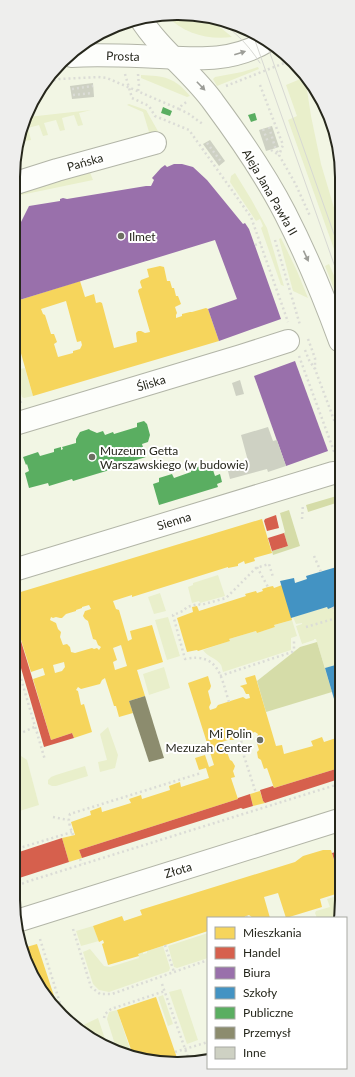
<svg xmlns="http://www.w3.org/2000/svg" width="355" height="1077" viewBox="0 0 355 1077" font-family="Lato,sans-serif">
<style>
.green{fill:#e9efcb}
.forest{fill:#d5dca8}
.homes{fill:#f6d55c;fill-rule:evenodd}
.shops{fill:#d6604d}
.offices{fill:#9970ab}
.schools{fill:#4393c3}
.public{fill:#5aae61}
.industry{fill:#8c8c6e}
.building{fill:#ced1c3}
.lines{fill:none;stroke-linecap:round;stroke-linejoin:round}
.minor-casing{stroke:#b2b5a7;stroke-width:24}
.major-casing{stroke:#b2b5a7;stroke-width:24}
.path{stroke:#dbdcd6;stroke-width:2.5;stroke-dasharray:2 3;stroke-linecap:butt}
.minor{stroke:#fdfefb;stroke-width:22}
.major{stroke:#fdfefb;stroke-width:22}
.tram{stroke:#d7d8d3;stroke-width:1}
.oneway{fill:#9c9d97}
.poi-dot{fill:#6d6f62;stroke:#fff;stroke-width:1.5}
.labels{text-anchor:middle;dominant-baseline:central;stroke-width:4;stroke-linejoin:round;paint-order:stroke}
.street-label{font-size:12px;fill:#26271c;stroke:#fff}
.poi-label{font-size:12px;fill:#26271c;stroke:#fff;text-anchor:start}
.rim{fill:none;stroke:#26271c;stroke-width:2}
</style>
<rect width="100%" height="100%" fill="#f2f6e4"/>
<g class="green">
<path d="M167,16h35l14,8 16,13c-24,3 -48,-3 -65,-21z"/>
<polygon points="258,67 259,69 217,86 213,79 215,77 242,72"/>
<path d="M141,75c23,1 33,2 49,21l-3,1 -46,-19z"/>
<polygon points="305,77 311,116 321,164 340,228 340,266 288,120 297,116 286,85"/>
<polygon points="129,104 146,110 159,133 124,143 121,142 121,141 149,132 143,112 127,105"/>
<polygon points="91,110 79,113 83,125 78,126 74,115 62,118 65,130 60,131 56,120 44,123 48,135 43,136 39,125 28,128 31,140 24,141 22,132 28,117"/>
<polygon points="89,170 93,180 16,196 16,192"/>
<polygon points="235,173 251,199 267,228 284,286 281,285 261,228 263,226 260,219 256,221 230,182 231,176"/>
<polygon points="281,238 297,271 308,298 293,291 279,239"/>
<polygon points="329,264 335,278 340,276 340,304 325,266"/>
<polygon points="25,368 33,396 24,398 22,397 15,371 20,369"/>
<polygon points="218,575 225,596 200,603 199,601 192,603 188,587 193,585 193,583"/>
<polygon points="160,593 166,611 154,614 148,597"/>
<polygon points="339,603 340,603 339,664 325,668 316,639 314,639 314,640 302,644 296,626 302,624 302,623 296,624 293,617 327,607 328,609 338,605"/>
<polygon points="168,617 180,656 167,660 155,620"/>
<path d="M292,620l5,16 -6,2v12l-68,22c-1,-3 -1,-5 -2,-7 -4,-7 -14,-8 -18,-15l26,-9v-2l27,-8 1,2 18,-6 -1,-2z"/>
<polygon points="164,667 170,688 149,695 143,674"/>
<polygon points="108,727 118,755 115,768 100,772 98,762 107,760 100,734"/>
<polygon points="14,738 19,738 21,740 21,743 18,747 21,756 27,760 39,805 13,813"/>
<polygon points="85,766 88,776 56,786 52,786 48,784 48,780 51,777 56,775"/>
<polygon points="337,896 339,898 339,915 336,918 317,918 315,913 316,911 330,907 327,899"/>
<polygon points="93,926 99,941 81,946 76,931"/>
<polygon points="208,933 208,958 177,968 174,967 168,946"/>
<polygon points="163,946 170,968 169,971 109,992 99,990 93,984 83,952 90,949 104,966 110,967 139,958 138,954 143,952 143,954 147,953 147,951"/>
<polygon points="181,989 198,1040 187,1044 169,992"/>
<polygon points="163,995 173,1024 168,1026 158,997"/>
<polygon points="117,1010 132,1055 117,1051 107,1019 109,1012"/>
<polygon points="98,1018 108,1048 105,1047 79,1027"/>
</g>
<g class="forest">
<polygon points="340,495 340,516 336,503 308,512 306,505"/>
<polygon points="289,510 300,546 273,555 272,551 288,546 284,533 285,532 280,513"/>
<polygon points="317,642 332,692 266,712 257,681 300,647"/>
</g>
<g class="homes">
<path d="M160,266l4,1 3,14h3l2,7h2l2,8h2l3,8 -6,3 2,6 -1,2v3l6,-2v-2l8,-2h2l14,-4 2,1 11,32 -186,55 -18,-64 1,-31 64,-20 5,16 9,-3 2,9 4,-1 2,1 12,45 23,-6 -1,-9 2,-2h3l4,2 5,-1 -12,-41 1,-2 3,-1 -2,-6 1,-2 8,-3 -2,-8zM66,301l11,41 4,-1 1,4 -2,4 -7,2v2l-15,4 -4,-13 3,-2 -3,-8h-3l-6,-19 -2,-1 -2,-5z"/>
<path d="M262,519l10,34 -18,5 1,3 -10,3 -1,-3 -6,3v2l-10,2v-1l-96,30v-2l-19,6 3,8 3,1 9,31 4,-2 -2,-8 22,-6 11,37 -26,8 8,26 -16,5 4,12 -14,4 -3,-11h-2l-9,-28 -3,2 -2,4 -19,5 -3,-2 -2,3 2,1 3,14 3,-1 8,28 -18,6 -2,-5 -21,7 -18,-61 12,-4 -2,-7 -12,4 -17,-55v-23zM89,605l2,4 -6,2 -2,5 2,3 3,2 5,18 3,1 2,5 3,2 -2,3 -2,-2 -3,1 -2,-1 -17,5 -4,-1 -1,-5 -3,-3 -4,1 -3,-8 1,-5 -3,-3 -2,-6 -6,-3 1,-3 2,1 3,-1 4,1h2l4,-4 10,-3v-1l6,-2v-1zM121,645l6,21 -12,4 -2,-8 4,-2 -4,-12zM64,662l1,5 -3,4 -7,2 -2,-8z"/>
<polygon points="282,585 292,620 274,625 275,627 257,633 256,631 229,639 230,641 198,651 197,650 187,652 177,618 193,612 192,607 197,606 199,611 246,596 245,594 256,591 257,593 263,591 262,589 268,587 273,586 274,588"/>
<polygon points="255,675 276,746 282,745 284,754 313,746 311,741 322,737 324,742 339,737 339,768 274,788 267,768 264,769 261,760 258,758 257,752 259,750 256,740 258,734 255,732 240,736 238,738 234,740 228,740 222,742 222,746 225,747 230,760 232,761 235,766 234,769 233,771 235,777 231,778 238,799 79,850 82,858 69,862 62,838 75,835 71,822 91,815 90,811 101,807 102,812 131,803 129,799 141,795 142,799 170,790 169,786 180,782 181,787 209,778 206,768 199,770 195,758 205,755 209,767 214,765 188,683 208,676 211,686 210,689 208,691 211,703 209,707 210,710 216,708 218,705 243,697 246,699 250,698 249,694 246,694 243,688 240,686 247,684 245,678"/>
<polygon points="260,791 263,801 265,803 253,806 250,794"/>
<polygon points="323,850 331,850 339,877 339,893 320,899 322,907 286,918 278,893 264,897 270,918 253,918 249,915 242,918 208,918 208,931 138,954 139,956 108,965 102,944 104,943 103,940 99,942 93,926 122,916 124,921 142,915 140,910 295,862 303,856"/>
<polygon points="37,944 55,999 49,1000 25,962 23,948"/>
<polygon points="156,997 175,1052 178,1061 156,1063 133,1055 117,1010"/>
</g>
<g class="shops">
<polygon points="276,515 279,528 267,531 264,521 265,519"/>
<polygon points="284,533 288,546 272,551 268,538"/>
<polygon points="14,618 51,740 72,733 74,738 44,747 14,644"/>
<polygon points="339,768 339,779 265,803 263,801 260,790 273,786 274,788"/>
<polygon points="250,794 253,806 243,809 241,808 82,858 79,850 238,799 238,798"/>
<polygon points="62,838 69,862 13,880 13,854"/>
<polygon points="339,851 339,876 332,853"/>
</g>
<g class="offices">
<polygon points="174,164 182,164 193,167 207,180 243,224 245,223 249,229 281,319 219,341 208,309 237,299 215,240 16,301 16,284 21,281 16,273 16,232 29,206 60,201 60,199 63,198 67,199 146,186 151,186 154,180 152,178 161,168 165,165 167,167"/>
<polygon points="295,361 328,451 286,466 254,376"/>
</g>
<g class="schools">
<polygon points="340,566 340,603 338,605 328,609 327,607 291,618 280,581 294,578 295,583 307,579 306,576"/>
<polygon points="339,664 339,716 325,668"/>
</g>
<g class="public">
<polygon points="163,107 172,111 170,116 161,113"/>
<polygon points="255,113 257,120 251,122 248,115"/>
<polygon points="144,421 147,424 150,435 148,442 142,444 146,457 123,464 123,466 73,481 72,479 49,486 48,483 29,488 25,473 29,471 27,464 26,465 23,457 38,452 40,456 54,452 54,449 61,447 61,450 63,449 62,447 76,443 76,439 80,432 89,429 90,430 97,433 103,431 105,435 113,432 114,434 137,427 137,423"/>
<polygon points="204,465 206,469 212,467 215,476 220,474 222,482 217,484 218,487 159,505 153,484 159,482 159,478 172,474 174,478 191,472 191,469"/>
</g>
<polygon class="industry" points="145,696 164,758 149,762 129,701"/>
<g class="building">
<polygon points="93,83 94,97 72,99 70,86"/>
<polygon points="272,126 279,147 266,151 259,130"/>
<polygon points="210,140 225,161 219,166 203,144"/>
<polygon points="240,380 244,394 236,396 232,383"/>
<polygon points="268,427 273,441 277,440 286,466 268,472 267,469 230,479 227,467 248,461 241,435"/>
</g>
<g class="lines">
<g class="minor-casing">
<g id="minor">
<polyline points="16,183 57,170 155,143"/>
<polyline points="15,424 241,356 288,341"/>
<polyline points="14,570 333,473"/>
<polyline points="17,921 339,820"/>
</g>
</g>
<g class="major-casing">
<g id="major">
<path d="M140,18c20,32 52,54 74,85 26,35 51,71 71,110 21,41 39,84 55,128"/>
<path d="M71,56c29,-2 60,0 89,1 38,2 73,5 107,-16"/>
</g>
</g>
<g class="path">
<polyline points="125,74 132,98 149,106 155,116 189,130 251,217 288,322"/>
<polyline points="138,74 139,86 138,91"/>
<polyline points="44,83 59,79 98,77 107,78 179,109 182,105 188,101"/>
<polyline points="260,85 283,145 279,155 295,183 310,216"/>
<polyline points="226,86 292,60"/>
<polyline points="72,89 93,86"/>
<polyline points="73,95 93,93"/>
<polyline points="179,109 189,114 204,125"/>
<polyline points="269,127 275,147 279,155"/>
<polyline points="263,129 268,142"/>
<polyline points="207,143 222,163"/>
<polyline points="271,150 279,155"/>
<polyline points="275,240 300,325"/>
<polyline points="255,245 261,243"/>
<polyline points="308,339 315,358 315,369"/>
<polyline points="305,350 309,360 315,369 340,436"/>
<polyline points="299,356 335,454"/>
<polyline points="15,382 21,403"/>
<polyline points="302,519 303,504"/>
<polyline points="314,556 321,572"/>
<polyline points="257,567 268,587"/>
<polyline points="333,607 337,618"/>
<polyline points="306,627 340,617"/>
<polyline points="14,655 45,760"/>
<polyline points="220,676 292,652 294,649 294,640"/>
<path d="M229,702c-8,-25 -10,-50 -44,-43l-12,-44 10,-4 4,-4 11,-3 3,1 25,-7 30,-30 13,-4 4,13"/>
<path d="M14,736c7,-2 14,-7 21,-9"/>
<polyline points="240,736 243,748 244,756 256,793"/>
<polyline points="53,817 68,820"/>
<path d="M73,835c-2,-6 -6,-14 -3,-21l131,-41"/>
<polyline points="13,850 72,832"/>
<polyline points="80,859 82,864"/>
<polyline points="13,888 26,882 339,784"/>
<polyline points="246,916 247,918"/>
<polyline points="73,929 91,987 100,994 112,994 208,960"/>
<polyline points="40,939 64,1016"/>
<polyline points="165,945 174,972"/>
<polyline points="162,984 189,1060"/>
<polyline points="104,1018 105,1014 111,1009 165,991"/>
<polyline points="175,1052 208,1042"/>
</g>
<use href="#minor" class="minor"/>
<use href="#major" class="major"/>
<g class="tram">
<path d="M212,17c20,11 36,27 48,46"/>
<polyline points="252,32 340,281"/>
<polyline points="265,39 340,251"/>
</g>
</g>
<defs><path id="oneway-solid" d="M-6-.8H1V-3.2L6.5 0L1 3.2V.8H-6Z"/></defs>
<g class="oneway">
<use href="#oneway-solid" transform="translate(240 53) rotate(-17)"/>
<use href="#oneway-solid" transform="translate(201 86) rotate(46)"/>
<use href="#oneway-solid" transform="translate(306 256) rotate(65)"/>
</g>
<g class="poi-dot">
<circle cx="121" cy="236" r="4"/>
<circle cx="92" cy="457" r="4"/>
<circle cx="260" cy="740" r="4"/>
</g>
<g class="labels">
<g class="street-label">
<text transform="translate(123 56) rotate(2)">Prosta</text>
<text transform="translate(85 162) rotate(-16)">Pańska</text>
<text transform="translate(270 192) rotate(60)">Aleja Jana Pawła II</text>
<text transform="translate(151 383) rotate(-17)">Śliska</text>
<text transform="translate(174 521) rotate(-17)">Sienna</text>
<text transform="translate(178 870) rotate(-17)">Złota</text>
</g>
<g class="poi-label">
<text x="129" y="236">Ilmet</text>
<text x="100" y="450">Muzeum Getta<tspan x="100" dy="14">Warszawskiego (w budowie)</tspan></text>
<text x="252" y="733" text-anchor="end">Mi Polin<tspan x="252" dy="14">Mezuzah Center</tspan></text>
</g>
</g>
<path d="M0 0H355V1077H0ZM177 20H178A157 157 0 0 1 335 177V900A157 157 0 0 1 178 1057H177A157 157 0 0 1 20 900V177A157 157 0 0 1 177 20Z" fill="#eeeeed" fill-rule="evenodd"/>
<path class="rim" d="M177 20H178A157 157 0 0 1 335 177V900A157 157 0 0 1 178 1057H177A157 157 0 0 1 20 900V177A157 157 0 0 1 177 20Z"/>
<rect x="207" y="917" width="140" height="152" fill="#ffffff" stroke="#a8a9a4"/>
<rect x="215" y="927" width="20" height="12" fill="#f6d55c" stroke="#a8a9a4"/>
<text x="243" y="937" font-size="12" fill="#26271c">Mieszkania</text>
<rect x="215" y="947" width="20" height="12" fill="#d6604d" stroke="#a8a9a4"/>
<text x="243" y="957" font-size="12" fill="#26271c">Handel</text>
<rect x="215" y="967" width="20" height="12" fill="#9970ab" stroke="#a8a9a4"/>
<text x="243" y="977" font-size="12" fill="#26271c">Biura</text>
<rect x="215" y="987" width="20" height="12" fill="#4393c3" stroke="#a8a9a4"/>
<text x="243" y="997" font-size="12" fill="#26271c">Szkoły</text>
<rect x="215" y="1007" width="20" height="12" fill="#5aae61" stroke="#a8a9a4"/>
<text x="243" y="1017" font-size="12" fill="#26271c">Publiczne</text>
<rect x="215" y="1027" width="20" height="12" fill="#8c8c6e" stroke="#a8a9a4"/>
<text x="243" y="1037" font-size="12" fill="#26271c">Przemysł</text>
<rect x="215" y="1047" width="20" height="12" fill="#ced1c3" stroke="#a8a9a4"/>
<text x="243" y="1057" font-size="12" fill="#26271c">Inne</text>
</svg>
